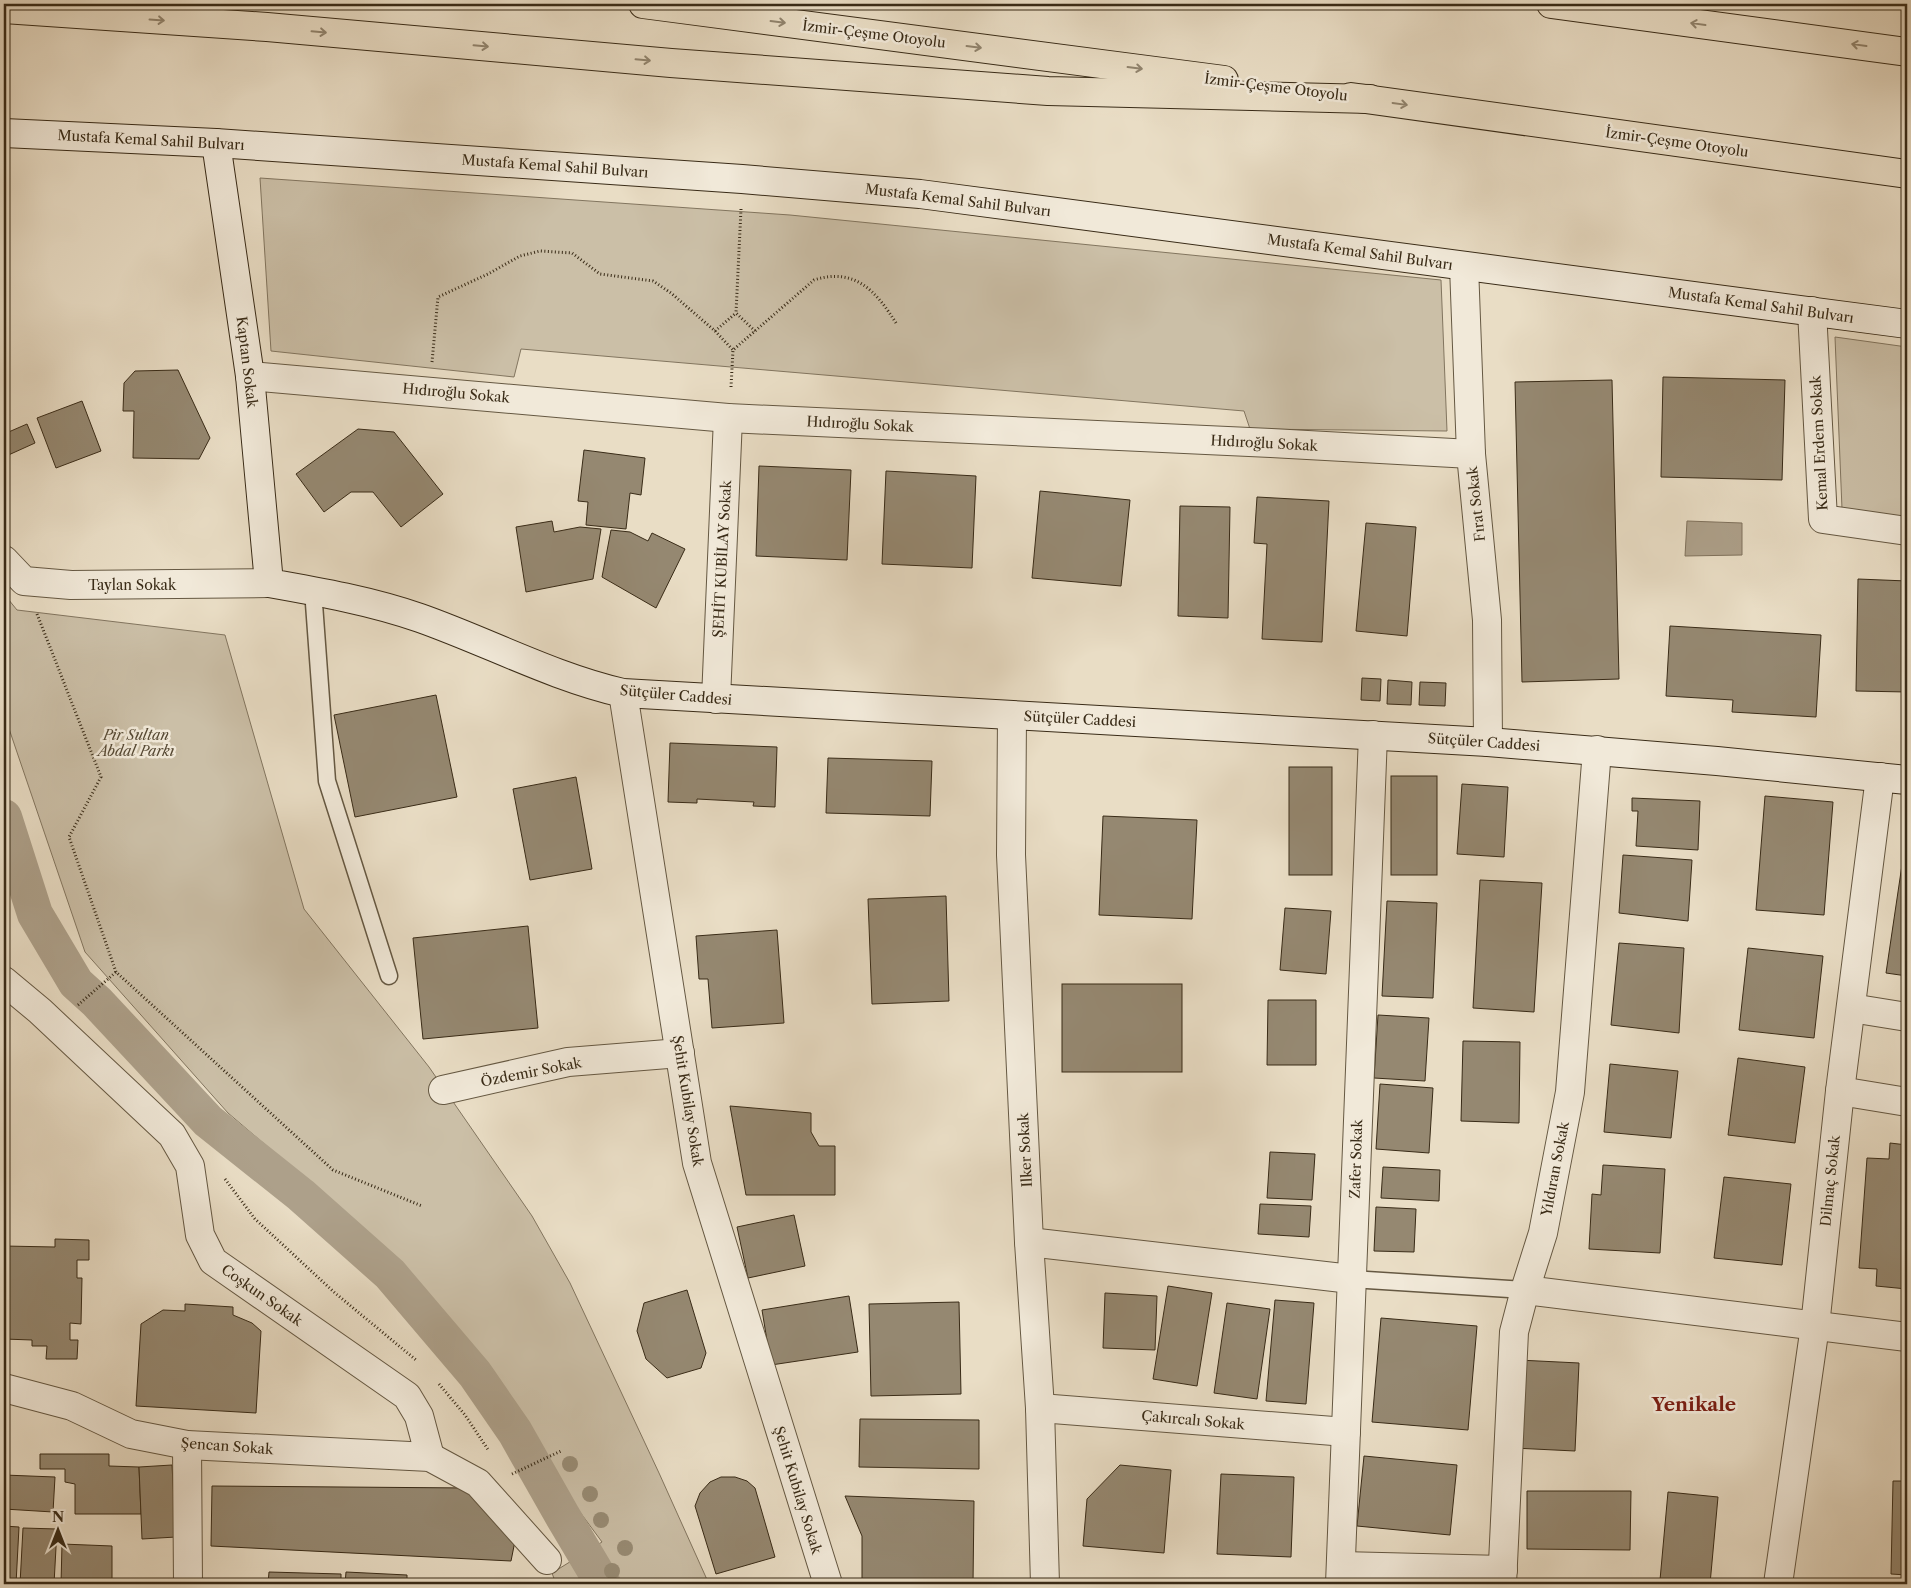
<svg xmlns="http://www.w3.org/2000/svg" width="1911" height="1588" viewBox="0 0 1911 1588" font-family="'Libre Caslon Text',serif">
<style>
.green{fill:#cbbfa7;stroke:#82755f}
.water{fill:#ada08a;stroke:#7f715c}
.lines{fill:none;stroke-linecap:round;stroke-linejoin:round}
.canal{stroke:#ada08a;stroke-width:36}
.building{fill:#958871;stroke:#392b17}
.lane-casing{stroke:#655842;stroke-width:19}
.street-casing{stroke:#655842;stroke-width:30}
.secondary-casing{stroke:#392b17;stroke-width:30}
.highway-casing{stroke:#392b17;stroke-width:30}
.path{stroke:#392b17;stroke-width:3;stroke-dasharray:1 2.5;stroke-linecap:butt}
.lane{stroke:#f1e9d9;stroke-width:16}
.street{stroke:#f1e9d9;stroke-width:28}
.secondary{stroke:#f1e9d9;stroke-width:28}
.highway{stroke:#e9ddc5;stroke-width:28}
.tree{fill:#988c75}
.oneway{stroke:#91846e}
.labels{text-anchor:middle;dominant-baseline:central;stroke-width:5;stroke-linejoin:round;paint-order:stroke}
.street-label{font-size:14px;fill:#392b17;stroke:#f1e9d9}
.park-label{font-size:14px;font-style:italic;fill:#564934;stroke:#f1e9d9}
.district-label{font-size:19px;font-weight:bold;fill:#7a1f14;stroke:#f1e9d9}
</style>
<rect width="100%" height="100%" fill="#e9ddc5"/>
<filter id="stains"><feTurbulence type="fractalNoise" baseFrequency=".004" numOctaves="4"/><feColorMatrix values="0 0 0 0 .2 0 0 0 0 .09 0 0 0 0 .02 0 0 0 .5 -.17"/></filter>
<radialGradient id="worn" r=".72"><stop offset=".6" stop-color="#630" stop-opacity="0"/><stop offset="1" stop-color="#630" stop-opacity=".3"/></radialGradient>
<g class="green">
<polygon points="260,178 790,215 1441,280 1447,431 1250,429 1244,411 521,349 514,377 271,351"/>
<polygon points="1835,337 1907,347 1907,518 1842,509"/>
<polygon points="4,594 17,610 225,635 304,909 429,1067 532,1216 570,1283 659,1473 709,1584 556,1584 552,1573 602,1542 383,1245 228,1113 85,952 4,714"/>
</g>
<polygon class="water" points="1687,521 1742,523 1742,555 1685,556"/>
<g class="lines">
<polyline class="canal" points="4,817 35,914 76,983 97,1002 208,1121 301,1195 390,1274 475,1374 515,1432 562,1515 603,1584"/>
</g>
<g class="building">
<polygon points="178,370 210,438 199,459 133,458 134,411 123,411 124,383 135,371"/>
<polygon points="1663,377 1785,380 1782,480 1661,477"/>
<polygon points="1612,380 1619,679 1522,682 1515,382"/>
<polygon points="82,401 101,451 56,468 37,418"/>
<polygon points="27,424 35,443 4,457 4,434"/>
<polygon points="358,429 394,432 443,494 401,527 373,492 351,492 324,512 296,474"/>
<polygon points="584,450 645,458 641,495 630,493 626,529 586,525 588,502 578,501"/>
<polygon points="759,466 851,470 847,560 756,556"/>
<polygon points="886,471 976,476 972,568 882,564"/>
<polygon points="1040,491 1130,500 1121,586 1032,578"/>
<polygon points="1257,497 1329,501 1322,642 1262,639 1267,544 1254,543"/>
<polygon points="1180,506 1230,507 1228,618 1178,616"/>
<polygon points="552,521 554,532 580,527 601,529 593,579 526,592 516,527"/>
<polygon points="1366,523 1416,527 1407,636 1356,631"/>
<polygon points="611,530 630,532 648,541 652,533 685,549 656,608 602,577"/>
<polygon points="1858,579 1907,581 1907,692 1856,691"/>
<polygon points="1670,626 1821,635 1816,717 1732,712 1733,700 1666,696"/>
<polygon points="1362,678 1381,679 1380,701 1361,700"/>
<polygon points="1388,680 1412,682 1411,705 1387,704"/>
<polygon points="1420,682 1446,683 1445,706 1419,705"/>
<polygon points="436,695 457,797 355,817 334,715"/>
<polygon points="670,743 777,747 775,807 753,806 754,802 697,799 697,803 668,802"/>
<polygon points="828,758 932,761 930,816 826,813"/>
<rect x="1289" y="767" width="43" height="108"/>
<rect x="1391" y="776" width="46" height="99"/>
<polygon points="576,777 592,869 530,880 513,789"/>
<polygon points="1462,784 1508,787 1504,857 1457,854"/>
<polygon points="1765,796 1833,802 1824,915 1756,910"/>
<polygon points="1632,798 1700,801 1698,850 1636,846 1638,811 1632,811"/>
<polygon points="1103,816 1197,820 1192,919 1099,915"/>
<polygon points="1907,831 1907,976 1886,973"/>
<polygon points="1623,855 1692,860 1688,921 1619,913"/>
<polygon points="1480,880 1542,883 1534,1012 1473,1008"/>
<polygon points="946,896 949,1001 872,1004 868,899"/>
<polygon points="1387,901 1437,903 1433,998 1382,996"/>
<polygon points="1285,908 1331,911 1326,974 1280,970"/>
<polygon points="528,926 538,1028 423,1039 413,938"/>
<polygon points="777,930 784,1023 712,1028 708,979 699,979 696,936"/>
<polygon points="1619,943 1684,948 1679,1033 1611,1025"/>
<polygon points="1748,948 1823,956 1814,1038 1739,1030"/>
<rect x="1062" y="984" width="120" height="88"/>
<polygon points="1268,1000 1316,1000 1316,1065 1267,1065"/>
<polygon points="1378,1015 1429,1018 1425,1081 1374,1078"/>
<polygon points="1463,1041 1520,1042 1519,1123 1461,1121"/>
<polygon points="1738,1058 1805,1067 1795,1143 1728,1135"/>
<polygon points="1610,1064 1678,1071 1671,1138 1604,1132"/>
<polygon points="1380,1084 1433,1088 1429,1153 1376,1149"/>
<polygon points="730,1106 811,1113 811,1132 819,1146 835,1146 835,1195 746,1195"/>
<polygon points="1890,1143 1907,1145 1907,1289 1876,1286 1877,1269 1859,1268 1867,1158 1889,1159"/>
<polygon points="1270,1152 1315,1154 1312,1200 1267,1198"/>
<polygon points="1603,1165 1665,1169 1660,1253 1589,1249 1592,1194 1601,1195"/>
<polygon points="1383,1167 1440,1170 1439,1201 1381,1198"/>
<polygon points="4,1169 5,1169 6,1224 4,1224"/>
<polygon points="1724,1177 1791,1184 1782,1265 1714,1258"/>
<polygon points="1260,1204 1311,1206 1309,1237 1258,1234"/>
<polygon points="1376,1207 1416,1209 1414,1252 1374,1251"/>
<polygon points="794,1215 805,1266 748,1278 737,1227"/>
<polygon points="55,1239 89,1240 89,1260 77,1260 77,1278 82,1278 81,1324 70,1323 70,1340 78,1340 77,1359 46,1359 47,1346 32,1346 32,1340 4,1339 4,1246 55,1247"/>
<polygon points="1168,1286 1212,1293 1197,1386 1153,1379"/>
<polygon points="687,1290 706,1353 701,1368 667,1378 646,1359 637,1331 644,1303"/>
<polygon points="1105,1293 1157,1296 1155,1350 1103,1348"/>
<polygon points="849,1296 858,1352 771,1365 762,1310"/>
<polygon points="1275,1300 1314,1303 1306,1404 1266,1401"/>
<polygon points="959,1302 961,1394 871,1396 869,1304"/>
<polygon points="1227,1303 1270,1309 1257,1399 1214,1393"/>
<polygon points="185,1304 233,1307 233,1315 252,1323 261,1331 256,1413 136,1406 141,1324 163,1310 185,1311"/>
<polygon points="1381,1318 1477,1326 1468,1430 1372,1422"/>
<polygon points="1518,1360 1579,1363 1575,1451 1513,1448"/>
<polygon points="860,1419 979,1420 979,1469 859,1467"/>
<polygon points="40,1454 109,1454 109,1466 139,1467 141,1514 75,1514 75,1484 65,1482 65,1469 40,1469"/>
<polygon points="1364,1456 1457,1465 1450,1535 1357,1526"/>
<polygon points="172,1465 176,1537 142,1539 139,1467"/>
<polygon points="1120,1465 1171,1470 1164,1553 1083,1546 1087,1499"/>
<polygon points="1221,1474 1294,1477 1291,1557 1217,1554"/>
<polygon points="4,1475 55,1477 53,1512 4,1509"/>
<polygon points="721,1477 735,1477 747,1481 755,1488 775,1557 716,1574 695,1506 700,1493 710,1482"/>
<polygon points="1893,1481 1907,1481 1907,1575 1891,1574"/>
<polygon points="212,1486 470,1488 515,1541 511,1561 211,1546"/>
<polygon points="1527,1491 1631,1491 1630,1550 1527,1549"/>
<polygon points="1668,1492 1718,1497 1710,1584 1660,1580"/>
<polygon points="845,1496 974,1501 973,1584 862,1584 862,1536"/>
<polygon points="4,1526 19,1527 16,1584 4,1584"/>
<polygon points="23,1528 57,1529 54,1584 20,1584"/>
<polygon points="62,1544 112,1546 112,1584 61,1584"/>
<polygon points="269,1572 341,1574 341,1584 268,1584"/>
<polygon points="346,1572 407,1575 407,1584 345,1584"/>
</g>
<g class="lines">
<g class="lane-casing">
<g id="lane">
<polyline points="313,590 327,781 389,976"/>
<polyline points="1351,1279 1525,1290"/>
</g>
</g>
<g class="street-casing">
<g id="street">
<polyline points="1464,266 1471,454 1487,620 1488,742"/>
<polyline points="1812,311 1823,519 1907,531"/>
<polyline points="250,376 728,418 1271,443 1471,454"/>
<polyline points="4,560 24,581 71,585 269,583"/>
<polyline points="623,693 697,1163 828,1584"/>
<polyline points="716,699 728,418"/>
<polyline points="1012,716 1011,855 1029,1242 1040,1408 1045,1584"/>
<polyline points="4,981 40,1011 172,1135 190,1166 200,1235 213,1261 407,1396 419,1416 430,1457"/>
<polyline points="1851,1008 1907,1017"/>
<polyline points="443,1090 568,1062 680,1053"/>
<polyline points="1840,1091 1907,1102"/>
<polyline points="1029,1242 1351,1279"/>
<polyline points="1525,1290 1907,1337"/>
<polyline points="4,1388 72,1406 131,1434 187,1445 430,1457 478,1483 547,1560"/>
<polyline points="1040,1408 1346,1432"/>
<polyline points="187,1445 188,1584"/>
<polyline points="1341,1566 1503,1570"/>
<polyline points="1340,1584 1373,735"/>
<polyline points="1502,1584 1514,1332 1525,1290 1543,1233 1570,1092 1597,750"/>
<polyline points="1778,1584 1815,1326 1840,1091 1880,777"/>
</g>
</g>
<g class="secondary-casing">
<g id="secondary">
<polyline points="4,133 216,143 742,179 920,194 1907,324"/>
<path d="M216,143l34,233 19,207c51,9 102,18 151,35 68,24 133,59 203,75l865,49 229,19 190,19"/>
</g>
</g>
<g class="highway-casing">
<g id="highway">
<polyline points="643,4 1224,80"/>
<polyline points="1551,4 1907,52"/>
<polyline points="4,9 267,27 671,63 1048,91 1370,99"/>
<polyline points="1351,97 1907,174"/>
</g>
</g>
<g class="path">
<polyline points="741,209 736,313 755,331"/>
<polyline points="715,331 736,313"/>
<polyline points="432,362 438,297 488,274 520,256 540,251 572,253 600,274 653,281 671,293 715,331 733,350"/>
<path d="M731,387l2,-37 81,-70c41,-13 62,11 82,43"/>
<polyline points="37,614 101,777 69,837 116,972 333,1170 422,1206"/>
<polyline points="78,1005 116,972"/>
<polyline points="225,1179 255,1219 335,1293 416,1360"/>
<polyline points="439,1384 465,1415 489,1451"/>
<polyline points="512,1474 561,1451"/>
</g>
<use href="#lane" class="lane"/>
<use href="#street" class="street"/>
<use href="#secondary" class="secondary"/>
<use href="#highway" class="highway"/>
</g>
<g class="tree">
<circle cx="570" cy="1464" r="8"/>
<circle cx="590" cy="1494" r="8"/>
<circle cx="601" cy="1520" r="8"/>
<circle cx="625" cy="1548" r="8"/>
<circle cx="612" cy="1571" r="8"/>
</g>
<defs><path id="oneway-shaft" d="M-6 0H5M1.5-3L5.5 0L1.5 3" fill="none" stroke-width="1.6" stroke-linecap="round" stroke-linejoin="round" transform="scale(1.25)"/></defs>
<g class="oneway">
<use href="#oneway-shaft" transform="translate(157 20) rotate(4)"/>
<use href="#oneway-shaft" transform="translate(778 22) rotate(7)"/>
<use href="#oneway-shaft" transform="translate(1698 24) rotate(-172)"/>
<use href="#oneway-shaft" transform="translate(319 32) rotate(5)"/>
<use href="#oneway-shaft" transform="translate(1859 45) rotate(-172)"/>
<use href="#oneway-shaft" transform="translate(481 46) rotate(5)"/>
<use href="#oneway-shaft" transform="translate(974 47) rotate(7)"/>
<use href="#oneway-shaft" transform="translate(643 60) rotate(5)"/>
<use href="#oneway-shaft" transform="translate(1135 68) rotate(7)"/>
<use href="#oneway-shaft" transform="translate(1400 104) rotate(8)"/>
</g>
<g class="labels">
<g class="street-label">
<text transform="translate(874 34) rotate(7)">İzmir-Çeşme Otoyolu</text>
<text transform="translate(1276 87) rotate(7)">İzmir-Çeşme Otoyolu</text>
<text transform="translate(151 140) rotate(3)">Mustafa Kemal Sahil Bulvarı</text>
<text transform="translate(1677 142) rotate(8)">İzmir-Çeşme Otoyolu</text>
<text transform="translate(555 166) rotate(4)">Mustafa Kemal Sahil Bulvarı</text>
<text transform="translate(958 200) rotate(7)">Mustafa Kemal Sahil Bulvarı</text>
<text transform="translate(1360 252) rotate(8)">Mustafa Kemal Sahil Bulvarı</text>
<text transform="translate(1761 305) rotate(8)">Mustafa Kemal Sahil Bulvarı</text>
<text transform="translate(247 362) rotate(83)">Kaptan Sokak</text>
<text transform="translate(456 393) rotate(5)">Hıdıroğlu Sokak</text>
<text transform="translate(860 424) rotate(3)">Hıdıroğlu Sokak</text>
<text transform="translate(1264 443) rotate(3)">Hıdıroğlu Sokak</text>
<text transform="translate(1819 443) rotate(-93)">Kemal Erdem Sokak</text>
<text transform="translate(1476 504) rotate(-96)">Fırat Sokak</text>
<text transform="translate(722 559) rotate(-87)">ŞEHİT KUBİLAY Sokak</text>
<text x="132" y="585">Taylan Sokak</text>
<text transform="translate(676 695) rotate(5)">Sütçüler Caddesi</text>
<text transform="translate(1080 719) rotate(3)">Sütçüler Caddesi</text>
<text transform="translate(1484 742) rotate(4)">Sütçüler Caddesi</text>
<text transform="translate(531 1072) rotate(-11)">Özdemir Sokak</text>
<text transform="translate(688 1101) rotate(81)">Şehit Kubilay Sokak</text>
<text transform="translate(1025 1150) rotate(-93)">Ilker Sokak</text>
<text transform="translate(1356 1159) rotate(-88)">Zafer Sokak</text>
<text transform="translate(1555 1169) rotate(-79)">Yıldıran Sokak</text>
<text transform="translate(1830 1181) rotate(-84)">Dilmaç Sokak</text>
<text transform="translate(262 1295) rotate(35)">Coşkun Sokak</text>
<text transform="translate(1193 1420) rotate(5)">Çakırcalı Sokak</text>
<text transform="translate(227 1446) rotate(4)">Şencan Sokak</text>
<text transform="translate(798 1490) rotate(73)">Şehit Kubilay Sokak</text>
</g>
<g class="park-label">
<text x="136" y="735">Pir Sultan<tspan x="136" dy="16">Abdal Parkı</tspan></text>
</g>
<g class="district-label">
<text x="1694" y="1404">Yenikale</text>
</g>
</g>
<rect width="1911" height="1588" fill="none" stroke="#e9ddc5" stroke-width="20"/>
<rect x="5" y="5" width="1901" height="1578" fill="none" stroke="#392b17" stroke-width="2.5"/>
<rect x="10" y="10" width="1891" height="1568" fill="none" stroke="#392b17"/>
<g transform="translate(58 1530)" stroke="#f1e9d9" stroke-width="4" paint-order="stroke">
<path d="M0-4L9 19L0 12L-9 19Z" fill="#392b17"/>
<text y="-8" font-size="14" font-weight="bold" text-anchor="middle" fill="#392b17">N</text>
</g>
<rect width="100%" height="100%" filter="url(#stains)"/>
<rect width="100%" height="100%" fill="url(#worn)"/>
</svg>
